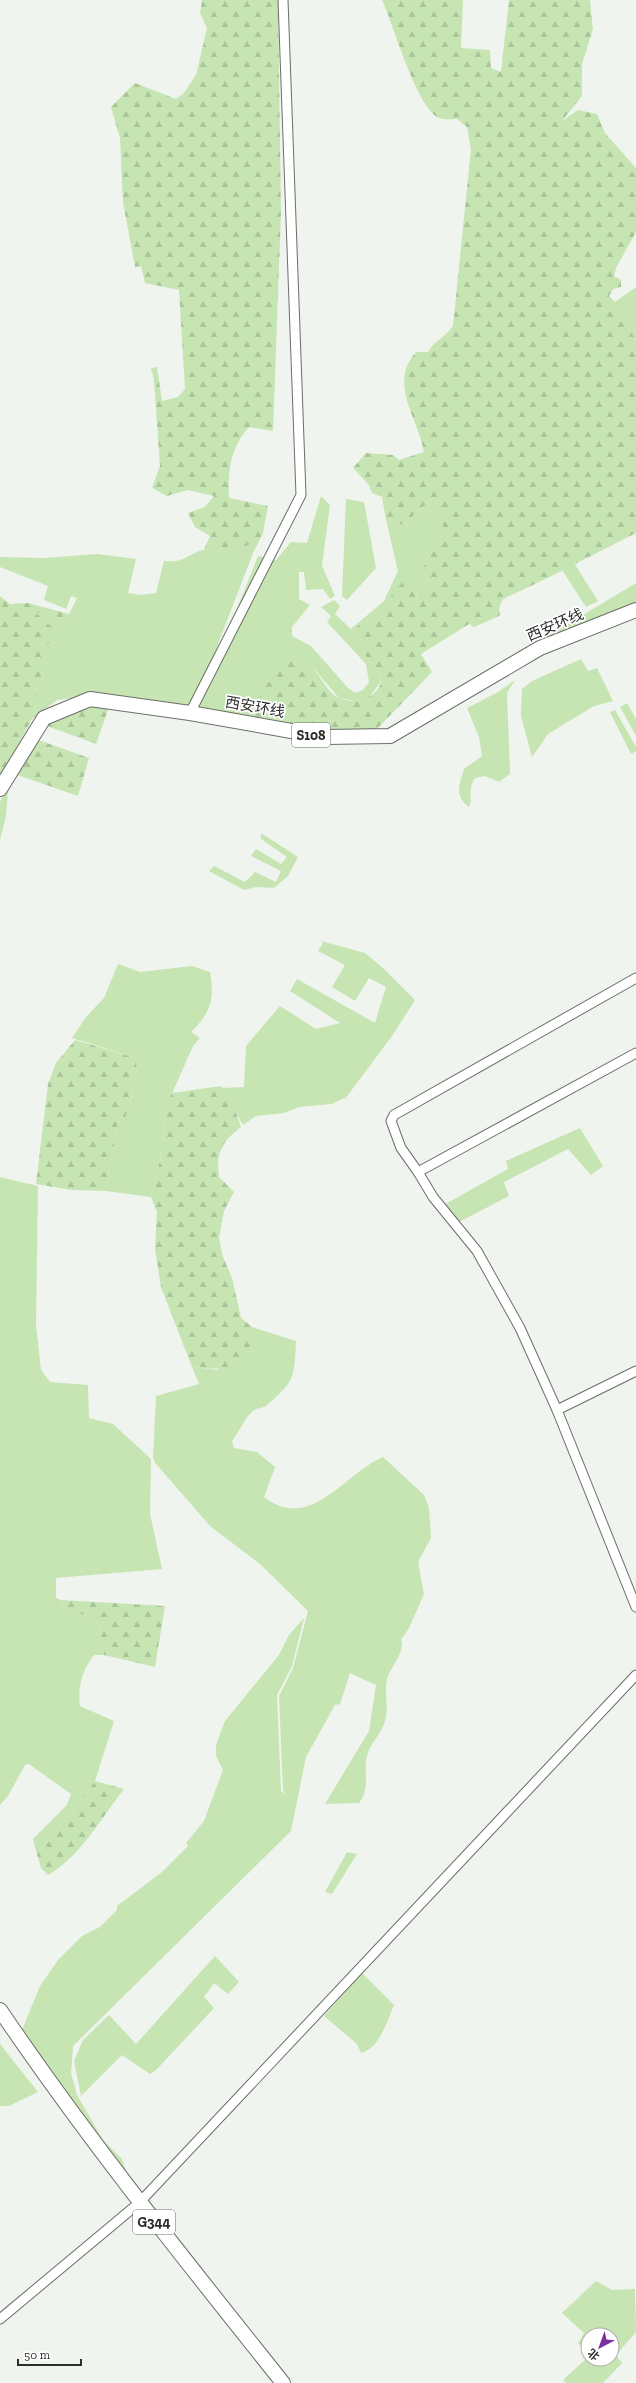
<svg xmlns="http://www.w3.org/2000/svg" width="636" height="2383" viewBox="0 0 636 2383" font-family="'Zilla Slab','Noto Sans SC',serif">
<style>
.green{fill:#c6e5b2}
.forest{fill:url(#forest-firs)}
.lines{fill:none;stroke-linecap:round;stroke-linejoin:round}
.street-casing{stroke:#6b6e69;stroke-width:11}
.primary-casing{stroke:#6b6e69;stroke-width:16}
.street{stroke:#fff;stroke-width:9}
.primary{stroke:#fff;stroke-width:14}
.labels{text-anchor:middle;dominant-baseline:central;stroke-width:3.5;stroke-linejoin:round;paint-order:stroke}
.shield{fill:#fff;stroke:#6c6d6b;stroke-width:1}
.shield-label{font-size:14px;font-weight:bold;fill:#2d2e2c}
.street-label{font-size:15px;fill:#2d2e2c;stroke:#fff}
</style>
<defs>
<pattern id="forest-firs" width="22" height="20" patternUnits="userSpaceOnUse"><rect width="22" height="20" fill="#c6e5b2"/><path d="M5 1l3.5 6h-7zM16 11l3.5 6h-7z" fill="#aac599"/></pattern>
</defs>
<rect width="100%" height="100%" fill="#f0f4ee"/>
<g class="green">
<polygon points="636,287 636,341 615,302"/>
<path d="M321,496l9,9 -8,61 13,30 -5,3 -7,-10 -17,1 -2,-18h-5v27l11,6 -18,22v9l19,10 37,42 7,5 8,-3 6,-8 -3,-18 -39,-42 4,-6 -10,-9 13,-7 6,6 -5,8 16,15 33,-28 14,-30 -12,-51 17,5 31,-28c6,16 14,32 4,48 -4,6 -10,10 -13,18 -5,17 12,17 -8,36l1,-3 -15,-14c-15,19 -27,34 -49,46l7,12 2,13 15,17 4,10 -12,16 -5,4 -11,1 -15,-3 -25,-29 -46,15c-20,39 -32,31 -71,26l61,-154 18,4 15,-18 16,1z"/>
<polygon points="346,499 364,502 376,568 347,600 342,596"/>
<path d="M251,545l2,8 -60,156 -95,-14 -41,5 -21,16 -1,-17 9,-30v-20l8,-10 -33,-30 4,-1 38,10 8,-4 8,-16 -6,-2 -5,13 -22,-9 4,-14 -48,-19v-10l44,1 53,-4 39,5 -8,34 12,2 16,-2 8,-32c20,2 22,-6 39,-11 13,-5 32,-1 48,-5z"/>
<polygon points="574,563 598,601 586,607 562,570"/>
<polygon points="636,583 636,610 495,668"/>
<polygon points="581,659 588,671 597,668 613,701 594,706 548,734 532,757 521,716 522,689 532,681"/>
<path d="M515,680l-8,13 3,81 -11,8 -14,-6 -10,2c-9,15 -1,21 -6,29 -15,-12 -10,-21 -5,-38l18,-13 -3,-19 -12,-29 31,-16z"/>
<polygon points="627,703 636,719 636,736 620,707"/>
<polygon points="615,710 636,747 636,751 631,754 610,712"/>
<polygon points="9,780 6,816 0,840 0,802"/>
<polygon points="261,833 298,857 288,876 274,888 256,887 244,890 209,871 214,866 245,882 255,872 276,882 281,871 251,856 256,849 281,864 287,857 261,839"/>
<polygon points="321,941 365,953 383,968 415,1000 392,1036 345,1099 344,1098 332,1104 299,1107 284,1113 256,1116 243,1125 222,1088 244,1087 246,1046 280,1006 316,1029 340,1023 290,991 297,979 375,1023 386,987 369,978 355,1001 332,987 345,965 318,951 323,943"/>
<path d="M118,964l22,8 52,-6 18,6c5,28 1,40 -19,60l9,6 -7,8 -27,61 -6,54 -9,36 -45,-6 11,-64 9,-11 11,-45 -1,-13 -64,-20 14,-21 18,-19z"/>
<polygon points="580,1128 603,1166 591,1175 568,1149 504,1182 509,1196 455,1224 440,1207 508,1169 506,1161"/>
<path d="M0,1177l38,9 -2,140 5,44 9,12 38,3 1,33 24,6 38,35 -1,55 12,55 -106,9v20l5,2 3,9 31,9 4,9 5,28h-10c-11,14 -17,32 -14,51l34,15 -19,60 -24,33 -34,40 -4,-15 34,-34 4,-11 -42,-30 -4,1 -17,31 -8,9z"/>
<path d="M252,1327l44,14c-2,37 -1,40 -29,64 -4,4 -10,2 -14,6 -10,9 -13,20 -21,30l2,7 23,4 18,15 -11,30c47,36 79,-23 119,-40l41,38 5,13 2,30 -13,24 6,32 -15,34 -8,12c5,11 -11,28 -14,39 -3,13 2,28 -2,42 -4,14 -15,22 -18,35 -4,15 4,31 -8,47l-34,1 44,-73 7,-46 -26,-12 -10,31 -5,1 -29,52 -15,74 -218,215 -2,27 6,22 26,45 19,19 6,18 -109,-140 21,-51 18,-26 24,-24 18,-9 17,-17v-4l45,-34 26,-26 -2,-3 18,-22 19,-51 -7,-14v-11l9,-24 54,-66 10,-20 15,-17 -12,48 -15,29 4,96 7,5 -5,-5 -4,-95 14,-28 15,-57 -48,-47 -50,-38 -54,-62 -3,-6 3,-62 43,-12 -7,-17 25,3 37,-30z"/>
<polygon points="347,1852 357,1854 332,1894 325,1892"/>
<polygon points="215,1956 239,1982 228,1994 214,1983 204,1997 214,2008 156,2070 150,2074 122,2055 81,2096 74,2061 83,2040 109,2015 136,2044"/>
<path d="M362,1973l32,32c-7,16 -14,43 -33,48l-4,-9 -33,-28z"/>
<polygon points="0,2044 38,2092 9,2106 0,2106"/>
<polygon points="596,2281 612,2290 635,2289 636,2332 616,2355 622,2363 603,2383 566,2383 563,2380 588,2357 588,2359 612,2359 612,2335 588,2335 588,2354 578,2343 584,2333 562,2313"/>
</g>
<g class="forest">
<path d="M202,0h76l3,212 -8,219 -24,-4c-19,21 -21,44 -20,71l39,8 -5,27 -10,20 -3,-8 -13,3 -33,1 6,-13 -15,-9 -7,-14 17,-6 9,-11 -26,-6 -21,6 -15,-8 8,-22 -6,-86 -3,-12 6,-1 5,34 16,-4 7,-8 -6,-99 -34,-7 -4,-17 -6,1 -12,-65 -3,-64 -9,-31 24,-24 41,16 7,-5 13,-19 11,-47 -7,-15z"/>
<path d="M382,0h81l-2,48 29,2 1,18 10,4 8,-72h81l3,29 -11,35v32l-20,25 16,-11 19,4 8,19 31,35v64l-20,36 -2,8 7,4v7l-8,2 -4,7 6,6 21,39v192c-46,23 -86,45 -133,66l-4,9 1,7 -3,2 -23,10 -5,-3 -48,30 11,18 -57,59 -29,1 -107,-18c17,-5 20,-18 29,-31 7,-10 16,-19 24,-29 8,5 16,10 23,17 7,8 14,23 24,27 17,8 38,0 43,-18l-4,-10 -15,-17 -2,-13 -7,-12c22,-12 34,-27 49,-47l15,15 -4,5c25,-23 5,-19 11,-38 3,-8 9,-12 13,-18 10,-16 2,-32 -4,-48l-31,28 -17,-5 -4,-23 -10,-4 -3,-8 -16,-17 13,-15 27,2 6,5 25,-8c-6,-34 -36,-69 -8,-100h12c6,-11 17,-15 25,-26l18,-177 -4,-22 -10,-8c-5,0 -14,1 -18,-1 -23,-11 -45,-92 -57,-118z"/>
<polygon points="0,596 10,604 28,603 69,614 61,618 20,609 37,614 53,628 52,639 44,649 44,669 35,699 36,716 32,719 0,779"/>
<polygon points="77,707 109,707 96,744 42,724"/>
<polygon points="30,737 89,758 78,796 12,773"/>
<polygon points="75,1040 136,1058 137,1071 126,1116 117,1127 106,1191 71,1190 36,1184 48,1084 56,1063"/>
<path d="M221,1086l12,19 8,22c-19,15 -25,24 -22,50l15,15 -10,19 -5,27 4,19 9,21 9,40 11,9 2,13c-19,30 -28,31 -62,27l-31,-80 -6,-38 2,-37 -6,-15 9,-36 6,-54 6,-14z"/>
<polygon points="61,1600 165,1606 155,1667 104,1655 99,1627 95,1618 64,1609"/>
<path d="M95,1781l29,8c-23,29 -44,68 -76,86l-7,-7 -4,-14 34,-40z"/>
</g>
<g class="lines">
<g class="street-casing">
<g id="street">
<polyline points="190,713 301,495 283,0"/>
<polyline points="636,978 394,1115 391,1121 401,1148 418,1172 433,1197 477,1251 520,1328 557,1410 636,1607"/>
<polyline points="418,1172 636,1053"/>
<polyline points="557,1410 636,1371"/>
<polyline points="0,2319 139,2203 636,1675"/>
</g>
</g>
<g class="primary-casing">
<g id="primary">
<polyline points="0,789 44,718 90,699 190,713 325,737 390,736 540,648 636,610"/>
<path d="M0,2010c88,130 186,251 283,373"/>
</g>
</g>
<use href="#street" class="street"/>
<use href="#primary" class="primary"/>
</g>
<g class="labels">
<g class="shield">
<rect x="292" y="723" width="38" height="24" rx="3"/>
<rect x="133" y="2210" width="42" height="24" rx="3"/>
</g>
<g class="shield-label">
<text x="311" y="735">S108</text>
<text x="154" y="2222">G344</text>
</g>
<g class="street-label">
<text transform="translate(555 625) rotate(-23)">西安环线</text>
<text transform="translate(255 707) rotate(10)">西安环线</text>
</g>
</g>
<g transform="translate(600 2347) rotate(221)"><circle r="19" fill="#ffffff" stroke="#ababab"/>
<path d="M0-3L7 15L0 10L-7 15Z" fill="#7e30a1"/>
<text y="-6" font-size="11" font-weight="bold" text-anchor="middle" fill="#2d2e2c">北</text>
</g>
<path d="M18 2359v6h63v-6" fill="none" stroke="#2d2e2c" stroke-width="2"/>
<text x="24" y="2359" font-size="12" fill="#2d2e2c" stroke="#ffffff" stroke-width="3" paint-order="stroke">50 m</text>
</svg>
